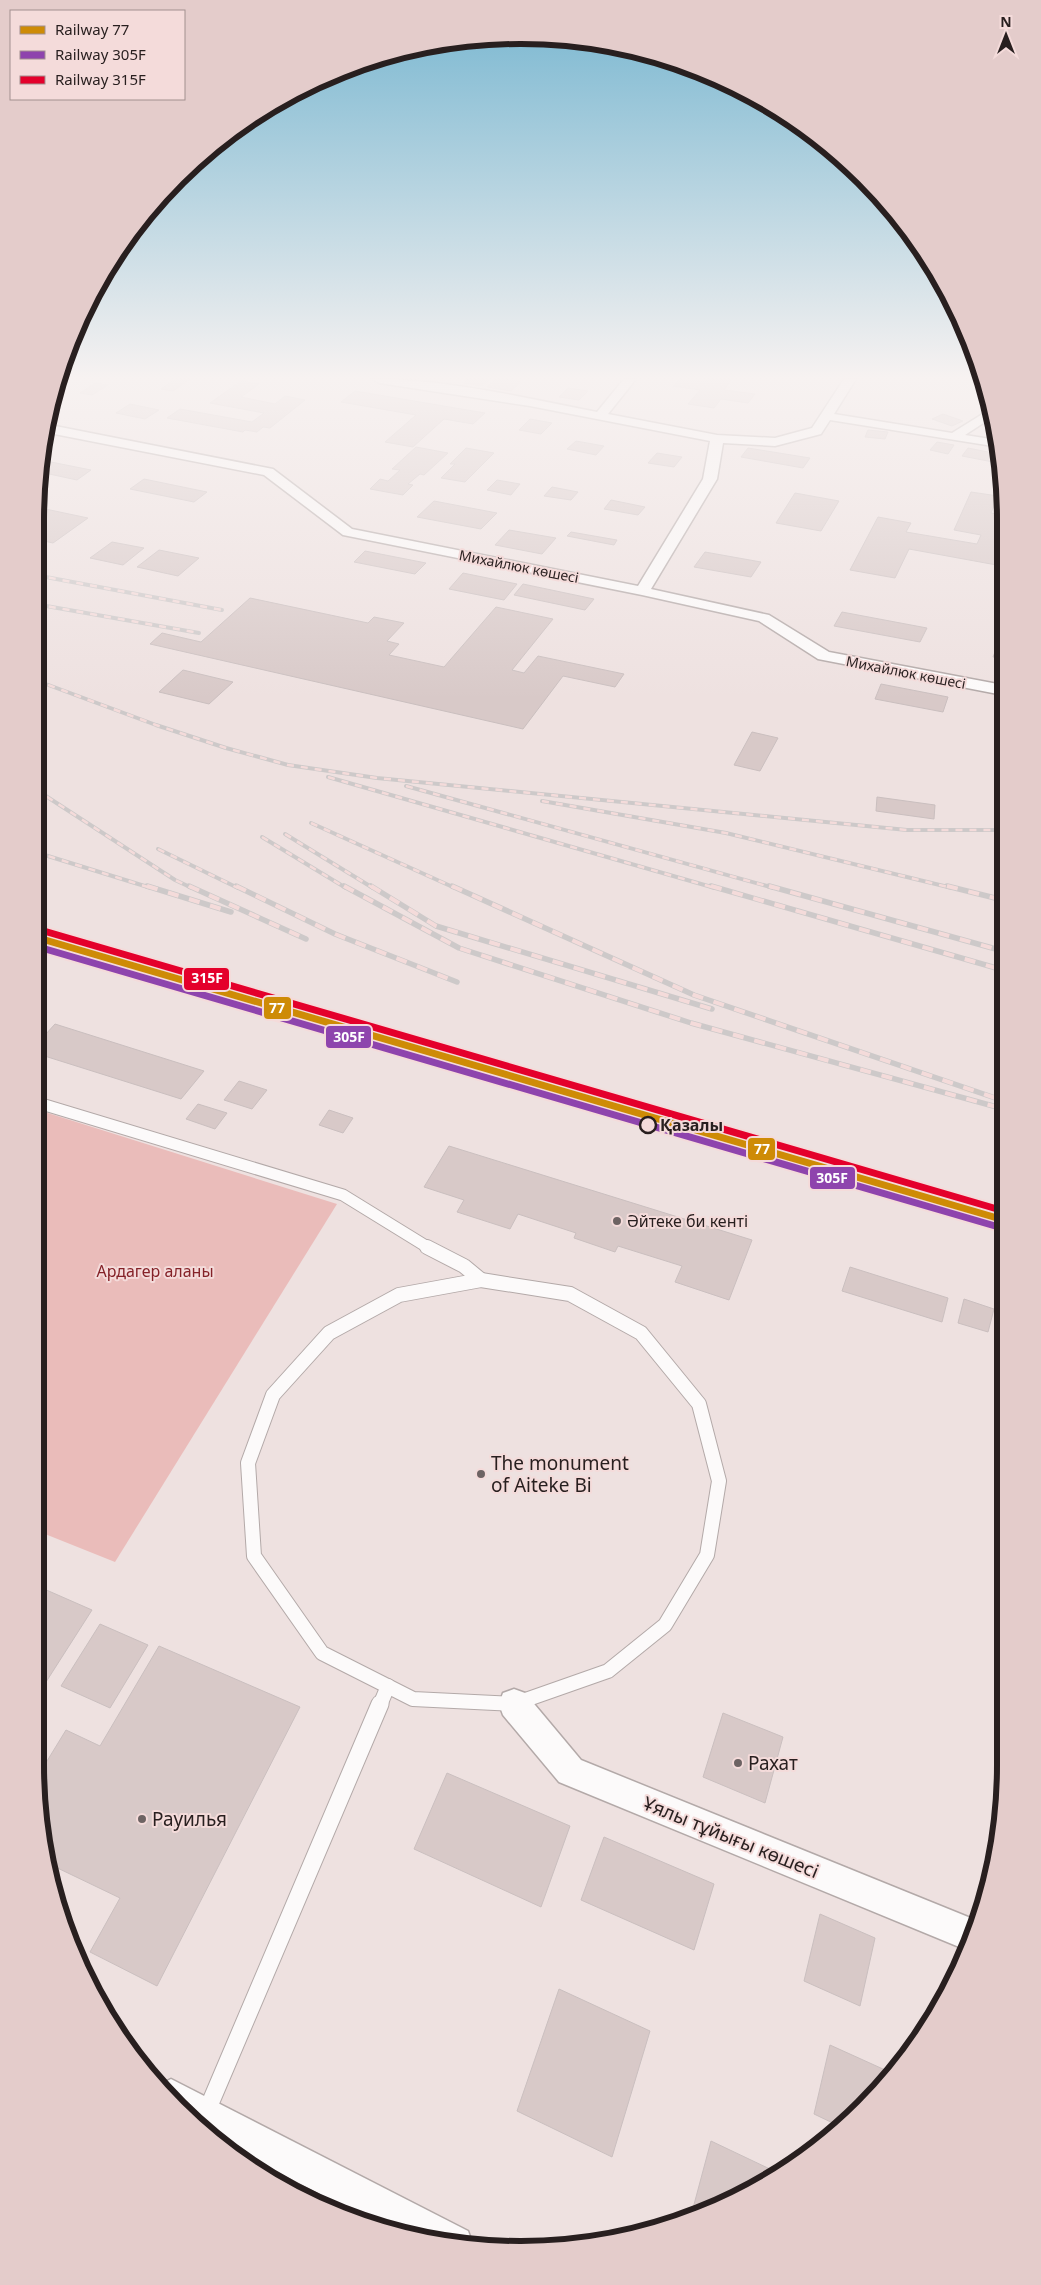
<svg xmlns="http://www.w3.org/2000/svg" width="1041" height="2285" viewBox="0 0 1041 2285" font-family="'Noto Sans',sans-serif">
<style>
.green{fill:#eabcba}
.building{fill:#d8c9c8;stroke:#cabfbf}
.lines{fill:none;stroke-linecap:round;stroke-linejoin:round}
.lane-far2-casing{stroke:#b3a9a8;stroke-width:13}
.lane-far1-casing{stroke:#b3a9a8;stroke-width:16}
.lane-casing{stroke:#b3a9a8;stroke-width:19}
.street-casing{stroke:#b3a9a8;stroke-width:3}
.lane-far2{stroke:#fcfafa;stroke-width:11}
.lane-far1{stroke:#fcfafa;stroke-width:14}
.lane{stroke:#fcfafa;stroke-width:17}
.street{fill:#fcfafa;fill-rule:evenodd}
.rail-far1-casing{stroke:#cdc9c9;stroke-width:4}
.rail-casing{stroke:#cdc9c9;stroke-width:5.5}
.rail-far1{stroke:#f4dbda;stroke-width:2.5;stroke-dasharray:7;stroke-linecap:butt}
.rail{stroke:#f4dbda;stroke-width:4;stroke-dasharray:11;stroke-linecap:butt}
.rail-1-casing{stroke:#f4dbda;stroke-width:11}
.rail-2-casing{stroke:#f4dbda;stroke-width:11}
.rail-3-casing{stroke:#f4dbda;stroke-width:11}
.rail-1{stroke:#ce8b06;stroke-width:7}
.rail-2{stroke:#8e44ad;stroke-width:7}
.rail-3{stroke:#e4002b;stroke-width:7}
.stop-dot{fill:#f4dbda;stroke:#281f1f;stroke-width:2.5}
.poi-dot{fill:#6d6363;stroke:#f4dbda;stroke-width:2}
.labels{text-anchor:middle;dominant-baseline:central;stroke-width:4;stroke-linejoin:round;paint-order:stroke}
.far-street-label{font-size:14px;fill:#281f1f;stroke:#f4dbda}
.stop-label{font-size:16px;font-weight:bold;fill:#281f1f;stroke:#f4dbda;text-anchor:start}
.poi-label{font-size:16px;fill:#281f1f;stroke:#f4dbda;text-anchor:start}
.park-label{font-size:16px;fill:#852228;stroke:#f4dbda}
.near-poi-label{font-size:19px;fill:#281f1f;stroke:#f4dbda;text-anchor:start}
.near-street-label{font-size:19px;fill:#281f1f;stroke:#f4dbda}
.rim{fill:none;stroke:#281f1f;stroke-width:6}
.line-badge{stroke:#f4dbda;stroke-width:2}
.badge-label{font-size:14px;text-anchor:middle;font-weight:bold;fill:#fff}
</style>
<rect width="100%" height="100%" fill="#eee1e0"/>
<polygon class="green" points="35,1109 337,1204 115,1562 35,1530"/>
<g class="building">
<polygon points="176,379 190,379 173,391 161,389"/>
<polygon points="468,379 490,379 483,386 464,383"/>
<polygon points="496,379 505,379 521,382 511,391 487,387"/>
<polygon points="679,379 705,382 708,379 732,379 724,390 755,394 748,403 721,399 714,408 688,404 700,390 673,386"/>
<polygon points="241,381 259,384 241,397 275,404 285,396 305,400 270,428 263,427 257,432 245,430 243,432 167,418 180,409 252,422 264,413 210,403"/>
<polygon points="95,383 108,385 92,395 80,393"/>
<polygon points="568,388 588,391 579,400 559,397"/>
<polygon points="355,391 485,413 473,424 444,419 413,447 385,442 416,415 341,402"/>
<polygon points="130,404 159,410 145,419 116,413"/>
<polygon points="943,414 963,421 952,426 932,419"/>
<polygon points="530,419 552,423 541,434 519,430"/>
<polygon points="868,430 888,432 885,439 865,437"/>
<polygon points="576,441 604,446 596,455 567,449"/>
<polygon points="937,442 954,445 948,454 930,450"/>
<polygon points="416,447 448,453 424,475 420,474 408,484 413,485 403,495 370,489 380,479 388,481 400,470 392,469"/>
<polygon points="466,448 494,453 465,482 441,478 455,464 450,464"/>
<polygon points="748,448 810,458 803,468 741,457"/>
<polygon points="968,448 998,454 993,462 962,456"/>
<polygon points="657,453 682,457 674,467 648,463"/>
<polygon points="41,460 91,470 77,480 40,472"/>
<polygon points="144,479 207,492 194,502 130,489"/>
<polygon points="497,480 520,484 511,495 487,490"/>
<polygon points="552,487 578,492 571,500 544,496"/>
<polygon points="971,492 998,496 991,513 1002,515 1002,566 909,549 895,578 850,570 878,517 911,523 906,532 977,544 981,535 954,530"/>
<polygon points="795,493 839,501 821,531 776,523"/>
<polygon points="611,500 645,507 638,515 604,509"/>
<polygon points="434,501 497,513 481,529 417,517"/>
<polygon points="36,507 88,518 53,543 35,539"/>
<polygon points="509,530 556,538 542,554 495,545"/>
<polygon points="571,532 617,540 614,545 567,536"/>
<polygon points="112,542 144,548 123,565 90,558"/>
<polygon points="159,550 199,558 178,576 137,567"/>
<polygon points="365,551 426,563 415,574 354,562"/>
<polygon points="705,552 761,562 751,577 694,567"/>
<polygon points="463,573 517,584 504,600 449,589"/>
<polygon points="523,584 594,599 585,610 514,595"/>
<polygon points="250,598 368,623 374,617 404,623 387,641 399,644 389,655 444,667 496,607 553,619 512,670 524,673 538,656 624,674 615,687 563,676 523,729 150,644 162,633 201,642"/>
<polygon points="842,612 927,628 920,642 834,626"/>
<polygon points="999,642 1002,642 1002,658 993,657"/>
<polygon points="183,670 233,682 209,704 159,692"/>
<polygon points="881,684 948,697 943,712 875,699"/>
<polygon points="752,732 778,738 760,771 734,765"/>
<polygon points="877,797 935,805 934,819 876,811"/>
<polygon points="55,1024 204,1071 181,1099 35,1053 35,1046"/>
<polygon points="239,1081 267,1090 252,1109 224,1100"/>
<polygon points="198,1104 227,1113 215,1129 186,1119"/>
<polygon points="329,1110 353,1118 343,1133 319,1125"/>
<polygon points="449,1146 752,1240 729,1300 675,1282 682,1266 618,1246 615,1252 574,1238 576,1233 518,1214 510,1229 457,1212 464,1200 424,1187"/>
<polygon points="850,1267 948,1298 942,1322 842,1291"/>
<polygon points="964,1299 994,1309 988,1332 958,1323"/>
<polygon points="35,1585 92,1610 46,1682 35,1677"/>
<polygon points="100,1624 148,1645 110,1708 61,1686"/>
<polygon points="159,1646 300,1707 157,1986 90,1952 120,1898 45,1862 36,1779 66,1730 100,1746"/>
<polygon points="723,1713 783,1737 765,1803 703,1777"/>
<polygon points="447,1773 570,1826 541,1907 414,1849"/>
<polygon points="604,1837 714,1884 694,1950 581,1900"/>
<polygon points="820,1914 875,1938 860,2006 804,1981"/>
<polygon points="559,1989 650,2031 612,2157 517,2111"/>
<polygon points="830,2045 894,2074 885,2085 837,2125 814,2114"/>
<polygon points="711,2141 772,2170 769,2180 763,2185 692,2212"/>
</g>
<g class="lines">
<g class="lane-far2-casing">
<polyline id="lane-far2" points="35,1102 343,1195 429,1248"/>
</g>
<g class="lane-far1-casing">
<g id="lane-far1">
<polyline points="427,1247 464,1266 481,1280"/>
<polygon points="481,1280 570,1294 641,1333 699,1404 719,1481 707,1555 665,1625 608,1671 514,1704 413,1699 322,1653 254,1556 248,1463 273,1395 329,1333 399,1295"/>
<polyline points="380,1705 388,1686"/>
</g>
</g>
<g class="lane-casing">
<polyline id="lane" points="206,2113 380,1704"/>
</g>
<g class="street-casing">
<g id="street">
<path d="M373,379c73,0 153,19 224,33l27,-33h12l-28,35 109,21 58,3 37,-10 32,-49h12l-22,35 118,19 37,-23 2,8 -26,17 32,5 2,7 -169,-27 -9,14 -46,12 -52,-3 -6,36 -66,110 118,26 60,37 174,33v10l-185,-36 -59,-38 -117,-26 -299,-60 -79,-60 -220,-43 1,-8 228,45 79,60 286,57 65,-107 7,-38 -180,-35 -151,-23z"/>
<polygon points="514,1689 525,1693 581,1760 978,1921 969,1951 559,1782 503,1715 499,1704 503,1693"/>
<polygon points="171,2079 468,2231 473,2245 426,2241 387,2229 234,2149 157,2086"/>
</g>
</g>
<use href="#lane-far2" class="lane-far2"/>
<use href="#lane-far1" class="lane-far1"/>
<use href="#lane" class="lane"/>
<use href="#street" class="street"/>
<g class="rail-far1-casing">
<g id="rail-far1">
<polyline points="35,575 222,610"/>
<polyline points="35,604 199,633"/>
<polyline points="35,680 156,725 226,748 288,765 377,778 907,830 1003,830"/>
<polyline points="328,777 715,888"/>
<polyline points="406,786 774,888"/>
<polyline points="35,789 175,880 192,888"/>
<polyline points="542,801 726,833 952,888"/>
<polyline points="311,823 455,888"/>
<polyline points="285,834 373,888"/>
<polyline points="262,837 346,888"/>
<polyline points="158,849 238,888"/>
<polyline points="35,852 151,888"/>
</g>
</g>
<g class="rail-casing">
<g id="rail">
<polyline points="147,886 231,912"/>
<polyline points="189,886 306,939"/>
<polyline points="236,886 335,934 457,982"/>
<polyline points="344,886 459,948 691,1023 1004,1109"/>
<polyline points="371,886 436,926 712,1009"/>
<polyline points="452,886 694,995 1004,1101"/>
<polyline points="711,886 1003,970"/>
<polyline points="769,886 1003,951"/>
<polyline points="947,886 1003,900"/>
</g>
</g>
<use href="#rail-far1" class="rail-far1"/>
<use href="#rail" class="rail"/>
<g class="rail-1-casing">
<polyline id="rail-1" points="35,937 1004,1220"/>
</g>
<g class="rail-2-casing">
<polyline id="rail-2" points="35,946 1002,1228"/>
</g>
<g class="rail-3-casing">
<polyline id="rail-3" points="37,929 1004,1211"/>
</g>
<use href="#rail-1" class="rail-1"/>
<use href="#rail-2" class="rail-2"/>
<use href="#rail-3" class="rail-3"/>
</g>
<linearGradient id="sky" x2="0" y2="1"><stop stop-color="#77b6d0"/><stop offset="0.54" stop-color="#f7f2f1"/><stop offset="1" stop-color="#f7f2f1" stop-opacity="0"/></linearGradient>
<rect width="1041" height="699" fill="url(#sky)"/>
<circle class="stop-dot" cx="648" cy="1125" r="8"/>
<g class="poi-dot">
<circle cx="617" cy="1221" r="5"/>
<circle cx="481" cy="1474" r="5"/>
<circle cx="738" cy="1763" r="5"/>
<circle cx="142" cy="1819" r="5"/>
</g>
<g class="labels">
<g class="far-street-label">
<text transform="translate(519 566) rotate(11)">Михайлюк көшесі</text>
<text transform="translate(906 672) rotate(11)">Михайлюк көшесі</text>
</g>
<g class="stop-label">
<text x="660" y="1125">Қазалы</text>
</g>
<g class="poi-label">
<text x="627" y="1221">Әйтеке би кенті</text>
</g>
<g class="park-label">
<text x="155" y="1271">Ардагер аланы</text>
</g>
<g class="near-poi-label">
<text x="491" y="1463">The monument<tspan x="491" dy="22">of Aiteke Bi</tspan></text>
<text x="748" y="1763">Рахат</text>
<text x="152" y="1819">Рауилья</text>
</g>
<g class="near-street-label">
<text transform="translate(731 1837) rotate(22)">Ұялы тұйығы көшесі</text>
</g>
</g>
<path d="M0 0H1041V2285H0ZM520 44H521A476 476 0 0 1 997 520V1765A476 476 0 0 1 521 2241H520A476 476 0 0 1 44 1765V520A476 476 0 0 1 520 44Z" fill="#e4cccb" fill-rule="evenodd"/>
<path class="rim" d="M520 44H521A476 476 0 0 1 997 520V1765A476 476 0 0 1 521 2241H520A476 476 0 0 1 44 1765V520A476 476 0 0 1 520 44Z"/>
<g class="line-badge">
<rect x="183" y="967" width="47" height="24" rx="5" fill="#e4002b"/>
<rect x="263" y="996" width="29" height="24" rx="5" fill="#ce8b06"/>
<rect x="325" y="1025" width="47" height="24" rx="5" fill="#8e44ad"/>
<rect x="747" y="1137" width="29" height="24" rx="5" fill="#ce8b06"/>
<rect x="809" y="1166" width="47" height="24" rx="5" fill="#8e44ad"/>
</g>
<g class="badge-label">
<text x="207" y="983">315F</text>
<text x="277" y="1013">77</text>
<text x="349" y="1042">305F</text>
<text x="762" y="1154">77</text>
<text x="832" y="1183">305F</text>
</g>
<rect x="10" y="10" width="175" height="90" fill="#f4dbda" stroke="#a2908f"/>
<rect x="20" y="26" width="25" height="8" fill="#ce8b06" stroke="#a2908f"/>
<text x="55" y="35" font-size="15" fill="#281f1f">Railway 77</text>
<rect x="20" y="51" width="25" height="8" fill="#8e44ad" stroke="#a2908f"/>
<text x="55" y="60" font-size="15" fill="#281f1f">Railway 305F</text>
<rect x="20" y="76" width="25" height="8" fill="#e4002b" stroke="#a2908f"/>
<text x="55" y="85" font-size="15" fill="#281f1f">Railway 315F</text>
<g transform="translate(1006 35)" stroke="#f4dbda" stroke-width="4" paint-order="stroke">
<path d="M0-4L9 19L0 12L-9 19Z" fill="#281f1f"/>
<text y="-8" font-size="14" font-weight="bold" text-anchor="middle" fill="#281f1f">N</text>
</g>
</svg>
